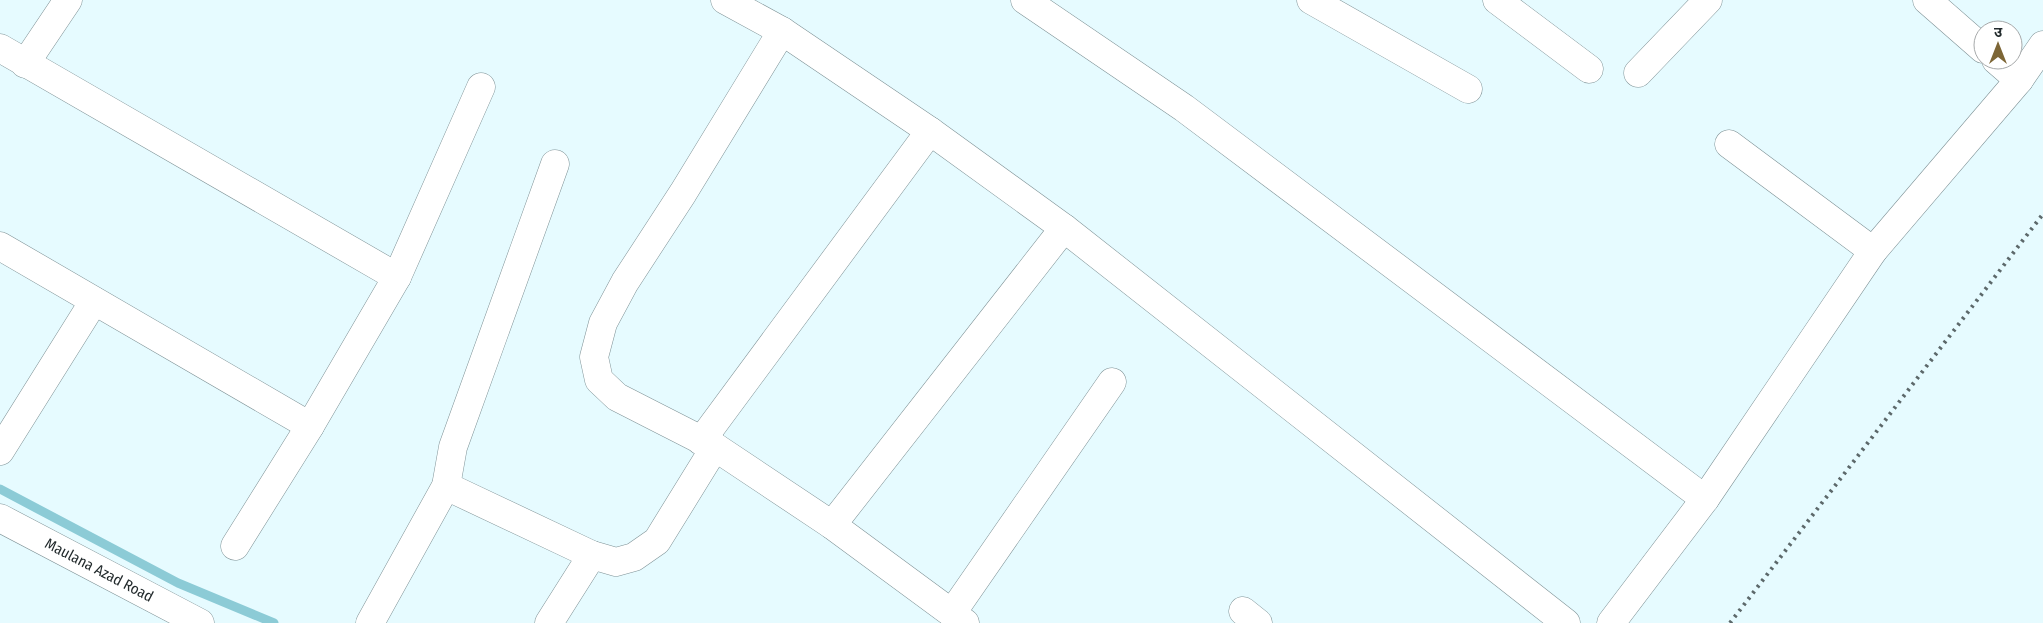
<svg xmlns="http://www.w3.org/2000/svg" width="2043" height="623" viewBox="0 0 2043 623" font-family="'Fira Sans Condensed','Noto Sans Devanagari',sans-serif">
<style>
.lines{fill:none;stroke-linecap:round;stroke-linejoin:round}
.stream{stroke:#8ccbd6;stroke-width:9}
.minor-casing{stroke:#7f9296;stroke-width:29}
.minor{stroke:#fff;stroke-width:28}
.rail{stroke:#5c686a;stroke-width:4;stroke-dasharray:2.5 5;stroke-linecap:butt}
.labels{text-anchor:middle;dominant-baseline:central;stroke-width:4.5;stroke-linejoin:round;paint-order:stroke}
.street-label{font-size:15px;fill:#232b2d;stroke:#fff}
</style>
<rect width="100%" height="100%" fill="#e6fbff"/>
<g class="lines">
<polyline class="stream" points="0,489 178,583 274,623"/>
<g class="minor-casing">
<g id="minor">
<polyline points="725,0 782,31"/>
<polyline points="1025,0 1184,108 1705,499"/>
<polyline points="1311,0 1468,89"/>
<polyline points="1497,0 1589,69"/>
<polyline points="1927,0 1983,49"/>
<polyline points="0,48 397,277"/>
<polyline points="1996,60 2019,80"/>
<polyline points="25,64 68,0"/>
<polyline points="1638,73 1708,0"/>
<polyline points="1729,144 1873,251"/>
<polyline points="0,246 310,426"/>
<polyline points="701,441 930,131"/>
<polyline points="0,451 94,301"/>
<polyline points="446,486 592,555 616,562 634,557 657,541 715,447"/>
<path id="s1" d="M0,518l200,105"/>
<polyline points="832,525 1064,228"/>
<polyline points="235,546 310,426 397,277 481,87"/>
<polyline points="1243,611 1258,623"/>
<polyline points="952,613 1112,382"/>
<polyline points="370,623 446,486 453,447 555,164"/>
<polyline points="549,623 592,555"/>
<polyline points="965,623 832,525 715,447 617,397 599,380 594,357 603,323 625,282 683,193 782,31 930,131 1064,228 1566,623"/>
<polyline points="1611,623 1705,499 1873,251 2019,80 2043,45"/>
</g>
</g>
<use href="#minor" class="minor"/>
<polyline class="rail" points="1730,623 2043,214"/>
</g>
<g class="labels">
<g class="street-label">
<text stroke="none"><textPath href="#s1" startOffset="112">Maulana Azad Road</textPath></text>
</g>
</g>
<g transform="translate(1998 45)"><circle r="24" fill="#ffffff" stroke="#a7aaab"/>
<path d="M0-4L9 19L0 12L-9 19Z" fill="#7d6636"/>
<text y="-8" font-size="14" font-weight="bold" text-anchor="middle" fill="#232b2d">उ</text>
</g>
</svg>
